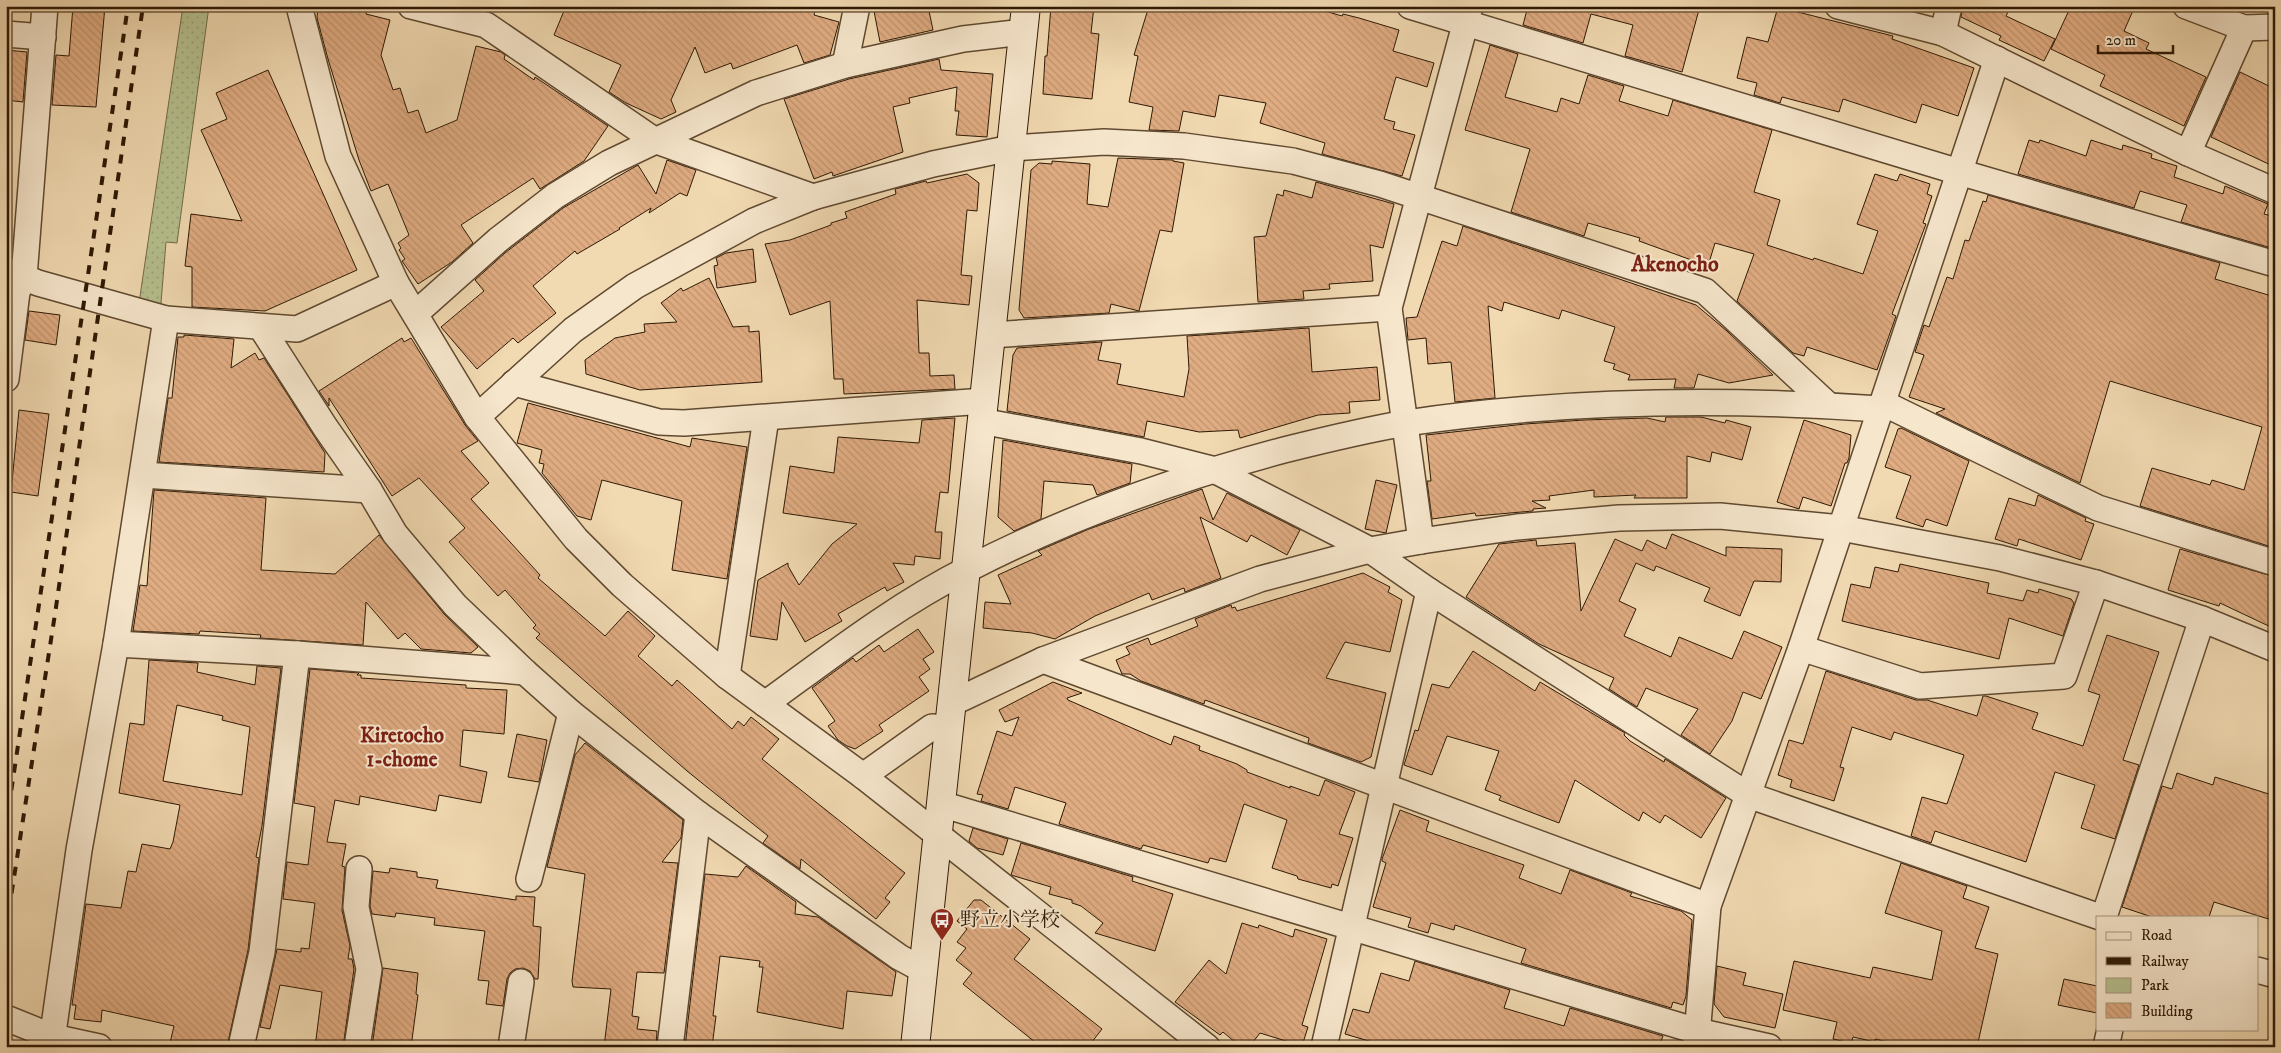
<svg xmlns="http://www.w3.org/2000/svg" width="2281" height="1053" viewBox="0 0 2281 1053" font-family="'IM FELL DW Pica','Noto Serif JP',serif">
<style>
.green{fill:url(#green-dots);stroke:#726c4a}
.building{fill:url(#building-back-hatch);stroke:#2e1905;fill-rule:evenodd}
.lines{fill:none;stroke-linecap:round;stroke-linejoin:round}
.street-casing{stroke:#5f4930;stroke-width:28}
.secondary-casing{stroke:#2e1905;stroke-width:30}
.street{stroke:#f6e6cc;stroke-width:25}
.secondary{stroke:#f6e6cc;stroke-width:28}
.rail{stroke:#2e1905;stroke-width:4;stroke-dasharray:9 9;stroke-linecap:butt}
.labels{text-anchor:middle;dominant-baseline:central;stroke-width:4;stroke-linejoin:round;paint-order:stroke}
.poi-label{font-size:20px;fill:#2e1905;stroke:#f6e6cc;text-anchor:start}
.neighbourhood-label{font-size:21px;font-weight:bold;fill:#7a1f14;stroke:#f6e6cc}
.quarter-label{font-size:22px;font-weight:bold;fill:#7a1f14;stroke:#f6e6cc}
</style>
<defs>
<pattern id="green-dots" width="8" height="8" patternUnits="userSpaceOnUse" patternTransform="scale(1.25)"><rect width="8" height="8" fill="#b6c08f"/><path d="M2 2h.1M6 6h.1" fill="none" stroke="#9da47a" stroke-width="1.8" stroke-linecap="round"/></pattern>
<pattern id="building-back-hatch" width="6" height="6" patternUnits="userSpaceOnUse" patternTransform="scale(1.25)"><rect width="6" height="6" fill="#e0ac82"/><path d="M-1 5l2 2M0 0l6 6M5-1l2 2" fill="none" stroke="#c0936f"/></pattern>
</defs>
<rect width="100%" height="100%" fill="#f1d9b1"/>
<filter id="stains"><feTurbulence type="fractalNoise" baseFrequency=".004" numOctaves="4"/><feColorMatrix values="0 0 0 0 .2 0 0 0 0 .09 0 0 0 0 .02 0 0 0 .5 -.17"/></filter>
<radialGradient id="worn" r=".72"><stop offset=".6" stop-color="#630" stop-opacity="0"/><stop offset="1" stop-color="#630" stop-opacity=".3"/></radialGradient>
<polygon class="green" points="183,6 209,6 177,243 166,242 161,303 151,307 139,303"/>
<g class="building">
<polygon points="73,6 105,6 96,107 52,105 56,55 69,56"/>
<polygon points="318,6 367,9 366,14 390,20 381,55 393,90 400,88 408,113 418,110 426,133 457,120 476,46 501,52 505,55 504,59 534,80 535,77 608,126 584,161 540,189 533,178 461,225 473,243 452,262 418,284 402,261 405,259 399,250 401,248 398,243 409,235 388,184 371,191 359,160 328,59 317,18"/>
<polygon points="566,6 816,6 814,15 839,22 830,55 804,63 797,45 733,69 731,63 705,73 695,47 671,100 676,112 661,119 626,103 609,92 621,65 554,35"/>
<polygon points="873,6 928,6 933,30 880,42"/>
<polygon points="1051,6 1094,6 1091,33 1099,34 1092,99 1043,94 1045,56 1047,56"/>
<polygon points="1149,6 1308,6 1342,16 1343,14 1359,18 1399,30 1393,51 1434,63 1427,87 1396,77 1384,119 1395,122 1393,129 1415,135 1402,176 1322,154 1325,143 1260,123 1266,103 1219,95 1215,117 1183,111 1179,131 1149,130 1153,107 1129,102 1138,56 1134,55"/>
<polygon points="1528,6 1700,6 1682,72 1625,56 1633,25 1591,14 1583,43 1523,25"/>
<polygon points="1963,6 2011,6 2006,16 2055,39 2044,61 1999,40 2001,36 1961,17"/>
<polygon points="2071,6 2135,6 2124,31 2149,43 2146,49 2206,77 2184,126 2100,86 2105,75 2051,49"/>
<polygon points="1778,7 1893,36 1892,39 1974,68 1958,116 1922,104 1916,123 1843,99 1839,112 1782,97 1780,103 1754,95 1757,83 1737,78 1747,37 1768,42"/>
<polygon points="1490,45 1518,54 1505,97 1557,112 1561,98 1579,104 1588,75 1624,86 1619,101 1668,116 1673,100 1772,130 1754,192 1780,200 1767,245 1813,260 1814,258 1863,274 1878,231 1857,224 1875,174 1897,181 1900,174 1930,184 1927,194 1932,196 1923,223 1926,224 1892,314 1896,316 1877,370 1807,347 1804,356 1793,353 1737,301 1754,254 1715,243 1708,266 1639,241 1640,238 1588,223 1584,236 1511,212 1530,149 1465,130"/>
<polygon points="6,50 27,52 23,102 6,100"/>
<polygon points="939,59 941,70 993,74 987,137 956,135 959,111 955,111 957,87 909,98 910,103 893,107 903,152 833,176 832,172 814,179 784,99 849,79"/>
<polygon points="268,70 357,270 265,311 192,307 192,267 185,266 191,214 242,221 201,130 227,119 216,93"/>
<polygon points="2240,72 2275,89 2275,167 2211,137"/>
<polygon points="2029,140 2039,143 2040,140 2086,156 2091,140 2122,150 2123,145 2152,154 2151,158 2177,166 2174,177 2223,194 2225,186 2268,204 2264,214 2275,217 2275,249 2181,222 2187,205 2140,191 2134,208 2018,174"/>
<polygon points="1118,158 1173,160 1173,161 1184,163 1172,232 1160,230 1139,311 1111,304 1109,313 1024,318 1019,310 1031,170 1039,163 1052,164 1052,161 1090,164 1087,204 1108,207"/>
<polygon points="667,160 696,170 687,196 680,193 649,213 651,208 619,228 620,229 577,254 575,251 533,286 556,313 518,343 513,338 477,369 441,327 484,291 475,280 505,253 563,208 638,165 656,194"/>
<polygon points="967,174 979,183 977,211 967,210 961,275 972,276 969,305 917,300 919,353 929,353 930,376 954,375 955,389 844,394 843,379 834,379 830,301 790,315 765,244 790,240 831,225 831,223 847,218 845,212 896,194 895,189 926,181 927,183"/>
<polygon points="1316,182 1394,204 1383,248 1370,245 1373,281 1329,284 1330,289 1303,291 1304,299 1258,302 1254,237 1266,236 1277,194 1283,196 1284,190 1312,198"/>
<polygon points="1988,195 2220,263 2215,279 2275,297 2275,548 2140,506 2152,468 2210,485 2212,480 2244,490 2262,427 2110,381 2080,483 1936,413 1945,409 1909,397 1924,355 1915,352 1924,325 1929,327 1947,277 1953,279 1965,240 1969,241 1983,201 1986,202"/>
<polygon points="1463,226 1696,305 1727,331 1773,375 1729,383 1698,374 1694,388 1674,388 1676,379 1628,380 1630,375 1613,369 1615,364 1604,361 1615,327 1562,310 1559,319 1504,302 1502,311 1488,306 1495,398 1455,402 1451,362 1428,364 1426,338 1408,340 1406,318 1417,317 1442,241 1457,246"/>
<polygon points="753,249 756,282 717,288 714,266 718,265 716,258 726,253"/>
<polygon points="709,278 733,327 749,326 749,332 759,331 762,382 640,390 586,374 585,360 615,338 645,332 644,324 677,322 661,303 681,288 683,291"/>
<polygon points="29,311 60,315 56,345 25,340"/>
<polygon points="1309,328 1312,372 1377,367 1380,400 1349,402 1350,413 1318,415 1240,438 1238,430 1199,432 1147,421 1144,437 1007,411 1013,355 1017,348 1102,342 1098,360 1121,364 1117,384 1184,397 1189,369 1187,336"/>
<polygon points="184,335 234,339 231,368 255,353 259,360 264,358 325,453 324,472 159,462 168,398 172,398 178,337 184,337"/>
<polygon points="402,338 404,342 411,338 465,425 478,441 461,451 489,483 471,499 540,575 538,578 605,636 628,611 655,636 638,656 672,686 677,680 732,729 738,721 744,726 751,717 779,739 762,759 905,873 885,898 890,902 876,919 801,859 800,869 763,843 768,836 687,771 536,638 540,634 533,628 536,625 505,590 498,596 449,542 465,528 419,478 392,496 329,398 329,406 319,391"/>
<polygon points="528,403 690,447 692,438 747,447 727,579 672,570 682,501 602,480 591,520 577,516 542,473 544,464 539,463 542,450 517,443"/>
<polygon points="19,410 49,414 38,496 11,492"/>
<polygon points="1666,417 1701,417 1725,423 1726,420 1751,427 1742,460 1712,452 1710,462 1687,456 1687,498 1634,498 1636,495 1594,497 1594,490 1549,496 1550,500 1532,501 1546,508 1533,509 1533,511 1476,516 1475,513 1432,519 1427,481 1431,481 1426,435 1525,424 1584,420 1647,418 1665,422"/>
<polygon points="955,418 948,493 940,492 935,532 942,532 940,559 915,556 914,565 893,563 904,582 887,591 885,587 838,614 842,621 805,642 782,602 777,640 750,636 758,580 788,563 788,566 799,585 832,544 857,524 783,513 790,466 834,473 838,437 919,443 922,420"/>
<polygon points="1804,420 1851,435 1849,458 1847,463 1845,463 1831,506 1803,497 1799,509 1777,502"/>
<polygon points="1901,428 1969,461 1947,526 1926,519 1923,527 1896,518 1911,476 1885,467 1898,429"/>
<polygon points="1003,440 1132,464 1130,483 1097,495 1093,485 1044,481 1041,519 1014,531 998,517"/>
<polygon points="1376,480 1397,485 1386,533 1365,529"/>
<polygon points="1202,489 1213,520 1227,493 1300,530 1287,555 1251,535 1247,542 1200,517 1221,578 1185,592 1184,588 1152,600 1149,593 1095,616 1055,639 1032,633 983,628 985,602 1011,604 998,575 1042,555 1038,551 1089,529"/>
<polygon points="154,490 266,498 261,570 335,574 379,535 444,614 478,647 471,653 421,649 405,633 398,639 366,602 363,645 260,638 261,635 232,633 200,631 199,634 133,631 140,585 147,586"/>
<polygon points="2038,495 2086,518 2085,521 2094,524 2081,560 2019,539 2017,546 1995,539 2009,498 2035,506"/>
<polygon points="1672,534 1726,556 1726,547 1782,549 1781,582 1754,581 1740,616 1704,601 1710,588 1656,566 1654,571 1636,563 1619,601 1636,609 1624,636 1671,657 1679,637 1732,659 1744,631 1782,647 1761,699 1743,692 1732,721 1710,754 1681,735 1698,709 1646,688 1637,707 1609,689 1614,678 1539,644 1466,597 1499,544 1536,540 1537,546 1575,543 1581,611 1615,539 1642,551 1647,540 1666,549"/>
<polygon points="2180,549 2275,577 2275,629 2220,603 2219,606 2168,590"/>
<polygon points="1900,564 1989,583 1987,593 2023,601 2027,590 2038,593 2039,589 2071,599 2074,603 2063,636 2009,618 1999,659 1842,621 1851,584 1870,588 1875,567 1898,572"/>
<polygon points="1363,573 1390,587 1388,592 1402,600 1390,652 1345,642 1326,678 1386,693 1371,757 1361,762 1308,743 1309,738 1205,700 1204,704 1141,681 1130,674 1122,674 1116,660 1130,654 1126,647 1148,638 1151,645 1198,626 1195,619 1231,605 1232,608 1235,607 1237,611"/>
<polygon points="918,629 934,652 923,659 930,669 919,677 929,691 879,725 883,731 855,749 847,746 838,740 828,726 835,721 812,688 853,658 856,662 879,645 884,652"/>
<polygon points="2107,635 2159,652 2123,760 2139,765 2115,839 2081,828 2095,785 2055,772 2026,862 1935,831 1931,843 1911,836 1922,797 1947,804 1964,755 1894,732 1891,740 1852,727 1840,767 1844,768 1834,801 1790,787 1792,780 1778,775 1789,740 1803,744 1826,671 1916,700 1927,700 1977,716 1983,696 1986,696 2038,713 2032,729 2083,746 2100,695 2088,691"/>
<polygon points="1473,651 1535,691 1540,682 1625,733 1624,735 1630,741 1664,762 1665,759 1726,798 1701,838 1665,815 1660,823 1643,812 1639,821 1575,780 1559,823 1499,800 1501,796 1485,790 1499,751 1447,736 1432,775 1404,765 1415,730 1418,731 1432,684 1449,688"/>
<path d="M149,660l49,3 -1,9 58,13 2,-19 24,2 -19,158 -6,31 3,1 -11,92 -21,97h-58l5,-21 -72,-16 -1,12 -27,-3 2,-14h-4l14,-101 35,4 7,-37 8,1 6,-28 28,5 3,-7 7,-37 -61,-12 11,-70 14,2zM177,705l46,11 -1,4 28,7 -8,68 -79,-14z"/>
<polygon points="310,669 359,673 357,675 361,675 361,678 466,685 466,688 507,690 504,734 463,730 460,766 487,772 481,803 439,795 436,811 360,796 359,805 335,800 327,842 346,844 342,866 345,867 342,910 350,946 348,959 352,959 354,969 343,1047 315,1047 322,992 280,985 270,1029 260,1027 277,949 301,952 301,948 309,949 315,903 283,899 287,862 308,865 315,807 294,803"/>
<polygon points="1053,682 1082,693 1067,698 1068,700 1171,745 1174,736 1200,746 1199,750 1237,764 1247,770 1247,772 1290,788 1290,786 1319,796 1325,780 1355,792 1339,834 1353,838 1338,886 1332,884 1331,888 1298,879 1297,876 1272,868 1287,820 1244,804 1226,862 1210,858 1208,863 1143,845 1141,849 1059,824 1066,803 1015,787 1008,809 981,801 983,795 977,794 997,731 1012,736 1019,717 1005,722 999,710"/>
<polygon points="517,734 547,740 539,782 508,777"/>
<polygon points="585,743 683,820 681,838 662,862 678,863 664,973 637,972 632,1016 639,1017 637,1029 657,1031 656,1047 604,1047 611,989 573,987 572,981 585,874 547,867 575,755"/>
<polygon points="2177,773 2213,785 2215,777 2275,796 2275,921 2214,902 2209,917 2152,917 2122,907 2162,786 2172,789"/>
<polygon points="1400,810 1429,821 1426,831 1524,865 1519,878 1561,894 1570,870 1632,893 1630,896 1681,911 1692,920 1686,996 1683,1005 1673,1002 1671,1008 1521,963 1526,949 1455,925 1454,930 1431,923 1428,933 1408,927 1411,918 1373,907 1386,863 1382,861 1382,859"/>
<polygon points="973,828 1008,839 1003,855 977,848 969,841"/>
<polygon points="1021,843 1133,877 1132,881 1173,894 1155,951 1095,933 1103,923 1081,906 1072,903 1072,900 1049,894 1051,887 1011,875"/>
<polygon points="1901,863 1967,886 1963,898 1989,907 1975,948 1998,954 1977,1047 1910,1047 1875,1039 1875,1042 1853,1037 1851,1043 1833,1039 1837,1022 1783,1010 1794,961 1870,978 1873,967 1932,980 1942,931 1885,913"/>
<polygon points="746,866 796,902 795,914 818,917 896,972 892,996 847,991 843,1029 757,1012 763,967 759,967 760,961 720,956 713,1016 716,1016 712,1047 685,1047 705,874 738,877"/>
<polygon points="390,868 417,872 417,877 438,880 436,888 516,900 516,896 535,897 533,926 541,927 538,979 535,979 530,971 523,968 515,969 510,973 507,979 503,1006 486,1004 489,981 478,980 485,931 434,925 435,918 396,913 395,917 372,914 370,906 373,871 389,873"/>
<polygon points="974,900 981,900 1030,939 1014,959 1102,1029 1088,1047 1041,1047 963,984 972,973 956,960 966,948 957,942 967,929 957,921"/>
<polygon points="1242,923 1258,928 1259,925 1293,937 1295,929 1327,939 1302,1025 1308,1027 1302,1046 1260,1033 1249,1047 1241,1047 1223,1032 1220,1035 1175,1002 1209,960 1226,974"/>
<polygon points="1415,961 1510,990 1504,1008 1564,1026 1570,1008 1663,1036 1659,1047 1389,1047 1345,1034 1353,1009 1369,1013 1381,973 1409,981"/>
<polygon points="1717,966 1746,973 1743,985 1783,994 1775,1028 1724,1017 1714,1004"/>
<polygon points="383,968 418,973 416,994 418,995 411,1047 372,1047"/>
<polygon points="2064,979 2097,986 2097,1013 2058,1005"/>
</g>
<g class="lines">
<g class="street-casing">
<g id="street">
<polyline points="299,6 338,156 396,283 477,417 576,539 622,585 727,676 863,776 1207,1047"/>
<polyline points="411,6 486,25 654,140 813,197"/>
<polyline points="1410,6 1959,172 2275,264"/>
<polyline points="1838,6 1943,33 2188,153 2275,191"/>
<polyline points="2186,6 2244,28 2275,27"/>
<polyline points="1943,33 1949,6"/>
<polyline points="6,34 43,37"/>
<polyline points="845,65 857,6"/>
<polyline points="2188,153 2244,28"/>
<polyline points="6,270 38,283 166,319 297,329 396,283"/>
<polyline points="415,314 498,240 555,196 609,163 756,93 845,65 963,39 1023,32"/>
<polyline points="261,327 325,427 369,490 395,534 455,605 525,672 571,713 698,814 899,957 923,970"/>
<polyline points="991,335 1389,308"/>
<polyline points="6,379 17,292 24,277 45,6"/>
<polyline points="514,383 659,422 684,423 984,401"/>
<polyline points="1883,403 2098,508 2275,563"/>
<polyline points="477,417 573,330 635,286 754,221 813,197 933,164 1011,148 1104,142 1184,146 1293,161 1380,184 1705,291 1828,405"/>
<polyline points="981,421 1141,451 1212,469 1370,550 1429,591 1748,795 2100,917"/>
<polyline points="143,475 369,490"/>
<polyline points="1421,541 1389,308 1470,6"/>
<polyline points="116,644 297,654 525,672"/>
<polyline points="1801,648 1920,686 2064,676 2096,583"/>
<polyline points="1043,660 1708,906"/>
<polyline points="727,676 766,418"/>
<polyline points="952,703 1043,660 1260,579 1370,550 1421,541 1517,527 1619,518 1720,516 1841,528 2000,558 2096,583 2202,619 2275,649"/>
<path d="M765,704c66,-48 130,-98 203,-135 101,-52 206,-90 316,-119 40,-10 81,-20 122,-27 156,-23 317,-25 474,-14"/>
<polyline points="863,776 932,727 949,728"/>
<polyline points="941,804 1697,1031 1769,1047"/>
<polyline points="529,879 571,713"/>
<polyline points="2104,917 2202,619"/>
<polyline points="2257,970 2275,975"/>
<polyline points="6,1018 53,1037 99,1047"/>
<polyline points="51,1047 79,850 116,644 166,319"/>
<polyline points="241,1047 262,952 297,654"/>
<polyline points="357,1047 369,969 356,907 359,869"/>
<polyline points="511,1047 521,982"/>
<polyline points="670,1047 698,814"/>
<polyline points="1324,1047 1429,591"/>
<polyline points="1696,1047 1708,906 1801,648 1997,59"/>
<polyline points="2106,1047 2110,1029"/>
</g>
</g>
<g class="secondary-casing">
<polyline id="secondary" points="915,1047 1026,6"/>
</g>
<use href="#street" class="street"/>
<use href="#secondary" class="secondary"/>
<g class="rail">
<polyline points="6,826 128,6"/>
<polyline points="6,929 55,614 143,6"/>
</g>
</g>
<defs>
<g id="bus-pin" transform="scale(1.25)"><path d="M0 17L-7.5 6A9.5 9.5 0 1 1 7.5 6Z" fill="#8f2418" stroke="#f6e6cc"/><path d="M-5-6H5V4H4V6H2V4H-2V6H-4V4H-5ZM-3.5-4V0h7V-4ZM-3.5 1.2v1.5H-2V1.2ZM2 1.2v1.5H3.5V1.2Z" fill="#fff"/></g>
</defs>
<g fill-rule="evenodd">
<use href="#bus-pin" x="942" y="920"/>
</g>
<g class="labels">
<g class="poi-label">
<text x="960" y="920">野立小学校</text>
</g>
<g class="neighbourhood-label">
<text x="402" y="736">Kiretocho<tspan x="402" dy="24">1-chome</tspan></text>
</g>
<g class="quarter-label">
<text x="1675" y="264">Akenocho</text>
</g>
</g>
<rect width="2281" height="1053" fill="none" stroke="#f1d9b1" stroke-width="25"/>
<rect x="8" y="8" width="2266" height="1038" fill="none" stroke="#2e1905" stroke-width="2.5"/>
<rect x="12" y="12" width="2256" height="1028" fill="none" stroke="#2e1905"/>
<rect x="2096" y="916" width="162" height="115" fill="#f6e6cc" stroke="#a6947c"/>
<rect x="2106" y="932" width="25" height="8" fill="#f6e6cc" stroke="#a6947c"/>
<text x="2141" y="940" font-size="15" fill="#2e1905">Road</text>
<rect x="2106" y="957" width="25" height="8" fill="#2e1905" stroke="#a6947c"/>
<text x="2141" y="966" font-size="15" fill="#2e1905">Railway</text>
<rect x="2106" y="978" width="25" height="15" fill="#b6c08f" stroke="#a6947c"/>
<text x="2141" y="990" font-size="15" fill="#2e1905">Park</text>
<rect x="2106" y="1003" width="25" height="15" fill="url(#building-back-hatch)" stroke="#a6947c"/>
<text x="2141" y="1016" font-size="15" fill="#2e1905">Building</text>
<path d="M2098 45v8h75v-8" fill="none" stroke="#2e1905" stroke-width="2.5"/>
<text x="2106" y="45" font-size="15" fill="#2e1905" stroke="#f6e6cc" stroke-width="4" paint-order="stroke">20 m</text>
<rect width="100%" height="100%" filter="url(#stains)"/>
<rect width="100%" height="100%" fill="url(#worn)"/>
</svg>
